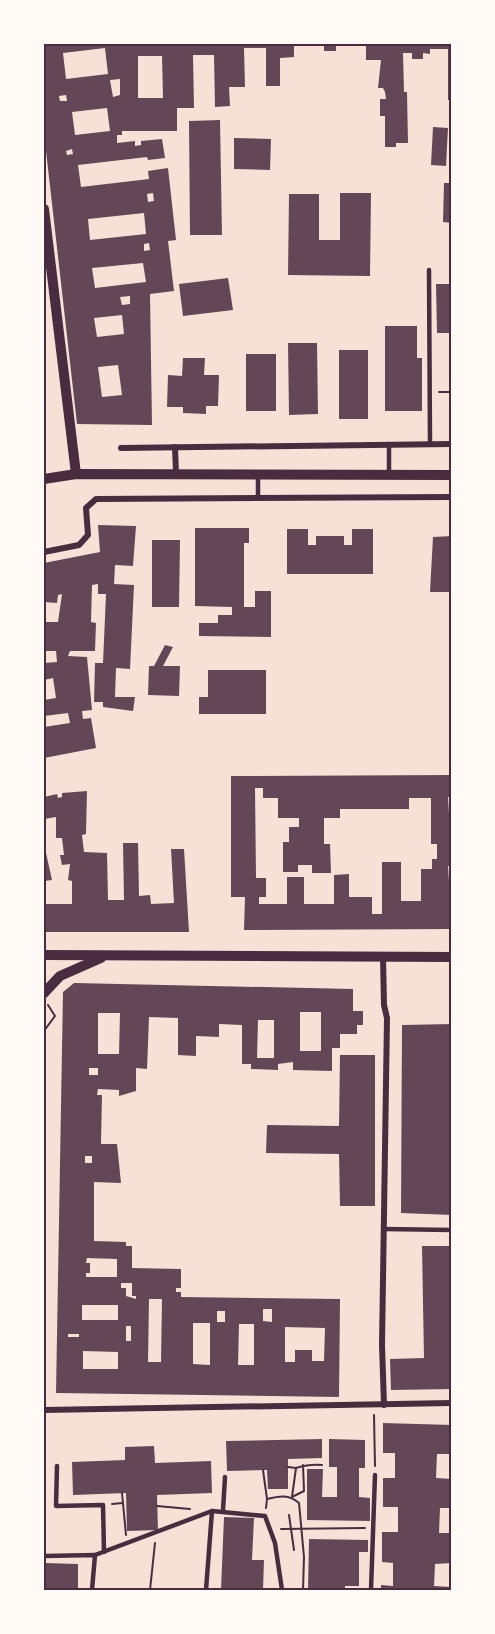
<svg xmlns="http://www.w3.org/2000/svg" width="495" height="1634" viewBox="0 0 495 1634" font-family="Jost,sans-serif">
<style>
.building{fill:#644757;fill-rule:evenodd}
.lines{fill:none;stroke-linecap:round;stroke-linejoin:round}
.path{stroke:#4a2c40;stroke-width:2}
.service{stroke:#4a2c40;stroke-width:4.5}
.minor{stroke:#4a2c40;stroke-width:6}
.tertiary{stroke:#4a2c40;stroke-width:10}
.neatline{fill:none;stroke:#4a2c40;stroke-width:2}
</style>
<rect width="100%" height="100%" fill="#f7e1d7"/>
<g class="building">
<path d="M44,44h250v13l-14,1v28h-14v-38h-22l1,39h-16l1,19 -15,1 -1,-52h-21l1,53h-17v23h-55v4h-5v8l18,-2v5l6,-1v-4l21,-2 3,19 -17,2 -1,-3 -69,8 3,22 68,-8 -1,-8 20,-3 8,72 -8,1 6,50 -24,3 2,131 -75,-1 -33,-291zM105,48l3,26 -42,5 -3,-26zM138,56h24l1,42h-25zM120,79v16l-7,2 -3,-17zM66,95l1,6h-7l-1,-5zM107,108l3,23 -35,4 -3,-23zM72,149l1,5 -6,1 -1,-4zM153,193l1,8 -6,1 -1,-8zM144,213l2,21 -56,6 -2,-21zM149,243l1,7 -6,1v-7zM143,263l3,19 -51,6 -3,-20zM130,296v8l-8,1 -2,-8zM122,315l2,19 -27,3 -3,-19zM118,365l4,30 -20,2 -4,-30z"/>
<rect x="324" y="44" width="12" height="7"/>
<polygon points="366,44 452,44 452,100 448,100 448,49 430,49 430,54 423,53 423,59 412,59 412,53 403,53 404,92 407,92 408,143 396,143 396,147 385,147 385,116 380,116 380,99 386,99 385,92 383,88 378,88 381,60 366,60"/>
<polygon points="220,120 222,235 190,235 189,121"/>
<polygon points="433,127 448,128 446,166 431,165"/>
<polygon points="234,138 271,139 270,170 234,169"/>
<polygon points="444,183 452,183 452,223 443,222"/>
<polygon points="340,193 371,193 370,276 288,275 289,194 319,194 319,240 340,240"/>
<polygon points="450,275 452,333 437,333 436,284 449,284"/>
<polygon points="228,278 233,310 183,316 179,284"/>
<polygon points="385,326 417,326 417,358 422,358 422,411 385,411"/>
<polygon points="288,343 317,343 318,414 289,415"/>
<rect x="339" y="350" width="29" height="69"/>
<rect x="246" y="354" width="30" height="57"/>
<polygon points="183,358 205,358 204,375 219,375 218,406 206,406 206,414 183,413 183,407 167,407 168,375 182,376"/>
<polygon points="98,525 136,526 133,566 115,565 114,584 134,585 130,669 116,668 115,697 135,697 133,711 103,707 103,702 94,702 95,663 103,663 106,594 98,594 98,584 92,585 91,622 96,623 95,651 70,651 68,656 87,657 92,710 82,711 83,719 91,718 96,748 44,758 44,727 70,723 68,713 44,716 44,700 56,698 53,678 44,680 44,663 57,662 56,651 44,651 44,622 58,622 62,594 58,595 57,603 44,602 44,563 100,552"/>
<polygon points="195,528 249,528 249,543 244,543 244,607 255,607 255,591 271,591 271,637 199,636 199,623 218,623 218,615 232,615 232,607 195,606"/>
<polygon points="287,529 308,529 308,545 316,545 316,536 344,536 344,545 352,545 352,529 373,529 373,574 287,574"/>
<polygon points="452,536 452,592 430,592 433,537"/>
<polygon points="152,540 180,540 179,607 152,607"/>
<polygon points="165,645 173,647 163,666 180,666 179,696 148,695 149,666 154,666"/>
<polygon points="208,670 266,670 266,714 199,714 199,697 208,697"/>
<path d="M452,775v22h-4l4,69h-4l4,63 -208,1 1,-33h-14v-121zM255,788h8v10h15v20h21v9h-10v15h-6v30h15v-7h14v8h19l-1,-29h-6v-26h16v-9h69v-11h22v46h6v15h-5v10h-11v32h-20v-39h-19v52h-10v-17h-23v-23l-15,1v29h-30v-27h-17v27h-28v-7h7v-19h-10z"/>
<polygon points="87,791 86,834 82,835 84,852 107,853 108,900 124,900 123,843 138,843 139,896 150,895 151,904 174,903 171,849 184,849 189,932 44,932 44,904 72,904 72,881 68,880 70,864 62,865 60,855 64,855 62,838 56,838 56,817 44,819 44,797 57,794 58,798 62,797 62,793"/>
<polygon points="44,844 52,880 44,881"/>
<path d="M74,983l279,6v22h10v14h-6v9h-17v14h-8v23l-39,-1v-8l-15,2v6l-27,-1v-5h-9v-39l-23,-1v13l-23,-1v20l-18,-1v-37l-29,-1 -2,52 -11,-1v23l-17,5v-6l-21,-1 -1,6h5l-1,49h16l4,39 -27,-1v59l32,1v4h6v22l49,1v19h-5v4h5v5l159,2 -1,98 -283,-4 7,-401zM300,1012h21v39h-21zM98,1013h22l-1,41h-21zM258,1020h16v38h-17zM89,1068h9v7h-9zM85,1156h7v7h-7zM87,1258l30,1v18h-31v-4h4v-10h-4zM121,1283h11v13h4v3l-10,-3v-8h-5zM149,1299h13l-1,63h-13zM82,1305h36v15h-36zM263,1309h9v13l-9,-1zM217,1311h8v11h-8zM193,1323h17v42l-17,-1zM239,1324h15v41h-16zM126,1326h5v15h-5zM285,1327l40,1 -1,33h-12v-11h-17v12h-10zM68,1334h11v3h-11zM83,1351l35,1v17h-35z"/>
<polygon points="452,1024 452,1215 401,1213 402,1025"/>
<polygon points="340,1055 375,1055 375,1206 340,1206 339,1154 266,1153 267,1125 339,1126"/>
<polygon points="422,1246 452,1246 452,1389 391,1390 390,1359 424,1358"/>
<polygon points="383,1423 452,1425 452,1454 437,1454 436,1478 452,1479 452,1508 440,1508 439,1533 452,1533 452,1563 435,1564 434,1586 452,1587 452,1590 381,1590 381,1585 393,1586 393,1563 382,1562 382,1532 398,1532 398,1507 383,1507 383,1478 395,1478 395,1453 383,1453"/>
<polygon points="322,1439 322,1458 288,1459 288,1489 268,1489 267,1470 227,1471 226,1441"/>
<polygon points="329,1439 365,1440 365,1468 359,1468 359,1497 370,1498 370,1521 307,1520 307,1469 323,1469 322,1497 337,1497 337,1467 329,1467"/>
<polygon points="154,1446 155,1463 211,1461 212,1493 157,1495 158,1530 127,1531 126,1493 73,1495 72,1462 125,1460 125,1447"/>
<polygon points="224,1517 254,1518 252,1560 264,1560 263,1590 221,1590"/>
<polygon points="309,1539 368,1540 368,1552 359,1552 359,1586 345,1586 345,1590 308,1590"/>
<polygon points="45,1563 78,1564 78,1590 45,1590"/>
</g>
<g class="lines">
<g class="path">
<polyline points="439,392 452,392"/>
<polyline points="44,1031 55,1016 48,1005"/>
<polyline points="374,1415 375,1466"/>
<path d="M303,1465l1,26 -12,6 4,-29c10,-3 16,-4 26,-3"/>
<polyline points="288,1467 296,1468"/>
<polyline points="263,1470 267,1499"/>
<polyline points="122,1493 126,1535"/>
<polyline points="112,1504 123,1503"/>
<polyline points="157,1506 190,1509"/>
<path d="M266,1508l1,-9c12,-3 22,-5 32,4l5,54 -1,33"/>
<polyline points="289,1515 294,1550"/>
<polyline points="281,1529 365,1528"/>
<polyline points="150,1590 155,1543"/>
</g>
<g class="service">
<polyline points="429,270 430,444"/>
<polyline points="389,444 389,474"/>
<polyline points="258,498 258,474"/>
<polyline points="384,1229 452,1230"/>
<polyline points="57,1466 56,1506 103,1505 104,1552"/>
<polyline points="223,1510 225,1477"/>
<polyline points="95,1555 212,1511 265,1516 275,1543 282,1590"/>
<polyline points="44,1556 95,1555 92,1590"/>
<polyline points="206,1590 212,1511"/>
<polyline points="371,1590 375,1475"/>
</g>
<g class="minor">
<polyline points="175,447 176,473"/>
<polyline points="121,448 452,444"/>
<polyline points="44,552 79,545 88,535 86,508 96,499 452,497"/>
<polyline points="383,957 384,1005 387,1018 382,1345 384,1405"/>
<polyline points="44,1410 452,1403"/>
</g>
<g class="tertiary">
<polyline points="44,209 76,474"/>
<polyline points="44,479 76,474 452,475"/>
<polyline points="44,955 452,957"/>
<polyline points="44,993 60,976 101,958"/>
</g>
</g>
<rect width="495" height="1634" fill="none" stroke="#fffaf5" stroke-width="90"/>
<rect x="45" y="45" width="405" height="1544" class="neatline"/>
</svg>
